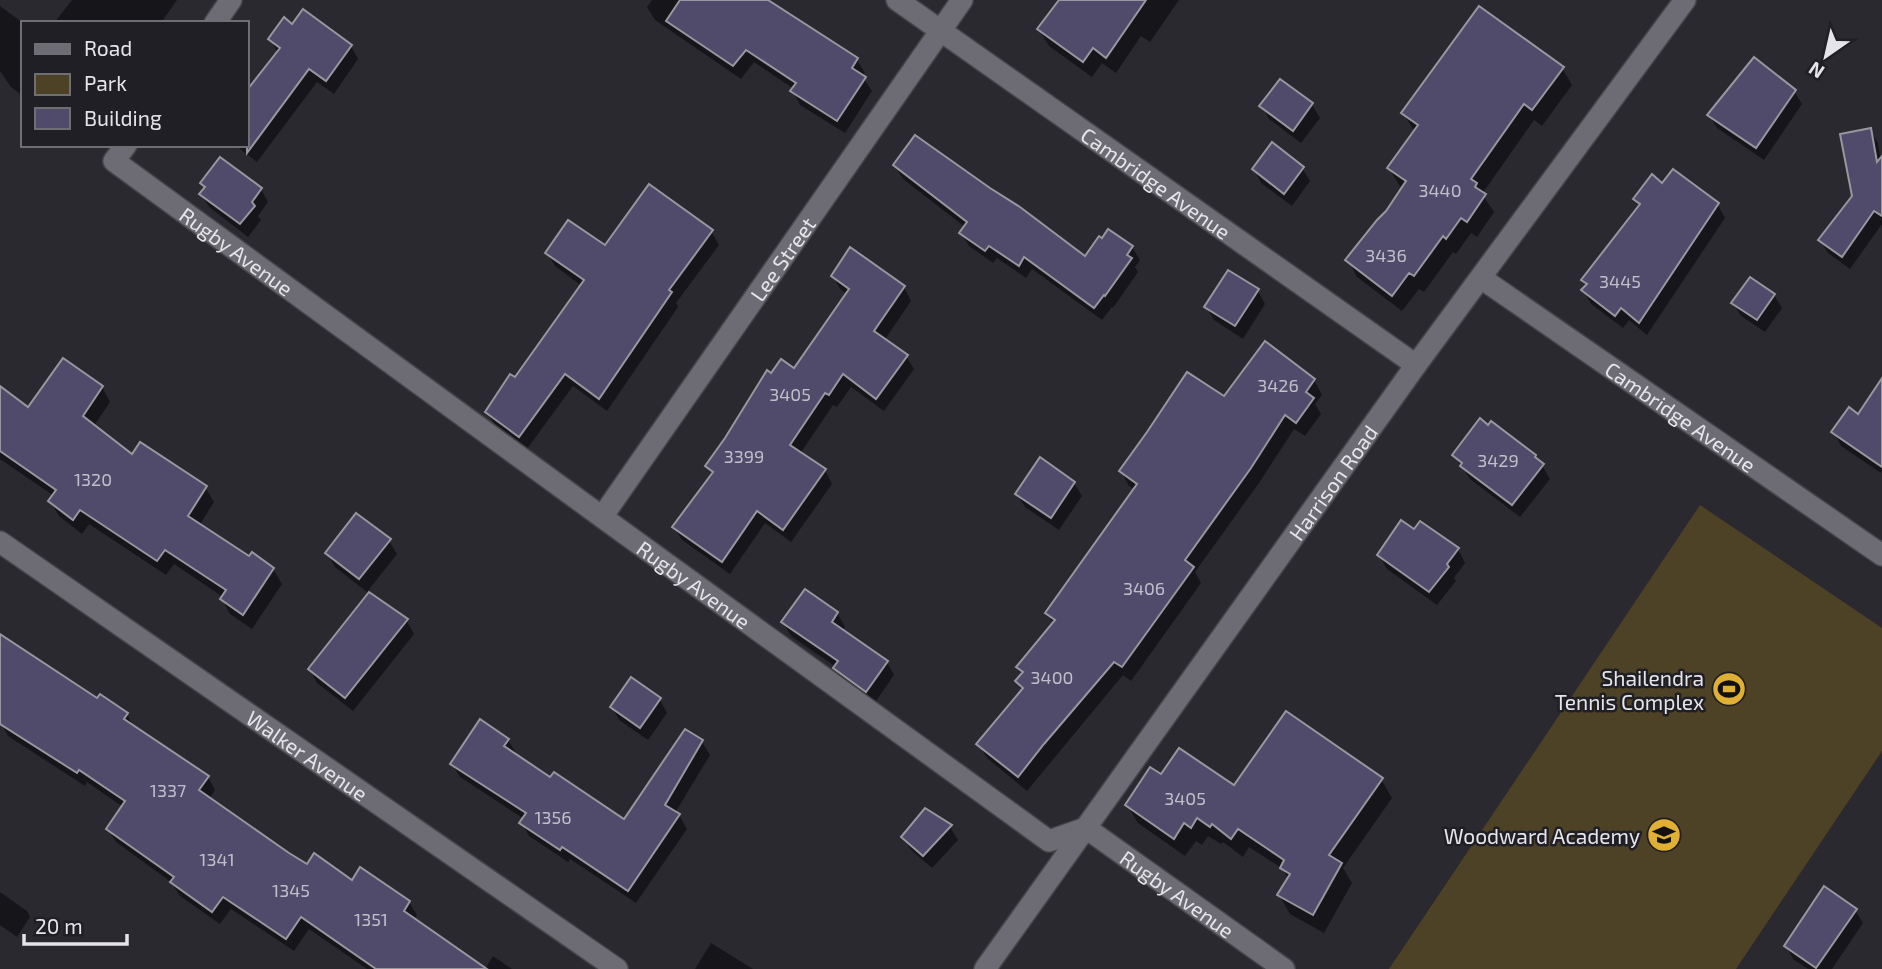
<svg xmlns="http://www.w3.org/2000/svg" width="1882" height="969" viewBox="0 0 1882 969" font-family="'Exo 2',sans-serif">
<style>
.green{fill:#4d4126}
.shadow{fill:#0007}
.building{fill:#504b6b;stroke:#98979f;stroke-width:2}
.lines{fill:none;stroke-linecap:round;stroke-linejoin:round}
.street-casing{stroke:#454549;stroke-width:24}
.street{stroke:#6d6c74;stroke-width:21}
.labels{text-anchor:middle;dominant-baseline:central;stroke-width:5;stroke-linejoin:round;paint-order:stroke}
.number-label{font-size:18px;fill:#c0beca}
.street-label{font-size:21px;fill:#e5e5e9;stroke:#201f25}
.poi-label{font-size:21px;fill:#e5e5e9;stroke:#201f25;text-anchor:end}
</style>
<rect width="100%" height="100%" fill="#2a292f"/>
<polygon class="green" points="1700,505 1882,628 1882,751 1736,969 1389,969"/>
<g class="shadow">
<polygon points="72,0 177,0 161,23 54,23"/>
<polygon points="652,0 749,0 857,60 865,73 862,76 872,91 845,133 800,105 793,91 794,89 754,62 741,79 655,20 647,7"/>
<polygon points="1061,0 1179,0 1150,42 1141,36 1116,73 1102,63 1092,77 1049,46 1039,30"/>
<polygon points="0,6 23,23 23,96 11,87 0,71"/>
<polygon points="293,26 351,46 358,59 334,94 317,82 257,162 235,145 247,145 247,93 278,53 270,39"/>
<polygon points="1562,68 1572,85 1542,126 1534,120 1482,194 1494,212 1477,237 1471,233 1456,254 1453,252 1424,292 1419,289 1402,311 1357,277 1348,260 1387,212 1403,188 1399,185 1389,168 1415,132 1403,113"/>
<polygon points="1280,81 1312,105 1320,118 1301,143 1269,119 1262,106"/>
<polygon points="1794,91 1802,104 1764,160 1717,128 1709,115"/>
<polygon points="1870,130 1878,143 1882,168 1882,224 1850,269 1828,253 1820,240 1854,196"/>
<polygon points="895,166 1085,258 1132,247 1140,260 1135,267 1138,272 1113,308 1112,307 1102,320 1032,269 1026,278 997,258 993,263 969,246 961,233 965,227 903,179"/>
<polygon points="1302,168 1310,181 1292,206 1261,183 1254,169"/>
<polygon points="202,183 261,189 268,202 258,216 261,220 248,237 209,207 201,194 205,189"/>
<polygon points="1662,185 1718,205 1725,218 1647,335 1629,320 1623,328 1591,304 1584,291 1587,287 1583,280 1640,207 1636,199"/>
<polygon points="711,231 719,245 676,303 678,307 607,411 573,386 527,449 495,425 487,412 515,380 582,286 555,266 547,253 605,248"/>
<polygon points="833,276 904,287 911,301 884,341 906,356 914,369 884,411 851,387 837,407 833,405 800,454 825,470 832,484 791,542 765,523 730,574 682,540 674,527 713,476 707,466 771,375 794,370 847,294 840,289"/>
<polygon points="1258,291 1265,304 1243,339 1214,320 1206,307"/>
<polygon points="1774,295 1782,308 1765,332 1741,316 1733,303"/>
<polygon points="1314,380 1322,395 1315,404 1321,414 1305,436 1294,429 1259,483 1195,572 1201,583 1131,681 1123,675 1027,791 987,758 978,744 1023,692 1017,682 1023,675 1018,667 1054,624 1047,613 1135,490 1129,486 1121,471 1224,398"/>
<polygon points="1882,383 1882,471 1881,473 1841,446 1834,432 1858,416"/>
<polygon points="102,387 110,402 94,426 133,456 205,487 214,502 199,526 250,559 273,569 282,584 252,629 230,614 222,599 223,597 174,564 166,575 89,524 82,534 59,516 50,501 54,496 0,459 0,388 29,410"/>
<polygon points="1454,455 1542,465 1550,479 1520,517 1470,479"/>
<polygon points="1074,483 1082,496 1059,530 1025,507 1017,494"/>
<polygon points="1414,532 1458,549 1465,563 1454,578 1456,581 1437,605 1387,569 1379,555"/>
<polygon points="389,541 397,554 367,592 335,567 327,553"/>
<polygon points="837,613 845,627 842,631 887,662 894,675 874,704 843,682 835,668 836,667 791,636 783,622"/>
<polygon points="406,620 414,634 353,711 317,683 310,670"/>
<polygon points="0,634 98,701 127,714 134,728 208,777 215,790 209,799 307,866 409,902 417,915 414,920 484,969 367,969 309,929 294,951 231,909 220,924 180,896 171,882 116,842 108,829 123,807 87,782 85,786 8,736 1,723"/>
<polygon points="660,700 667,713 648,740 619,720 612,707"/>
<polygon points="686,731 702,742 710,755 675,813 679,815 687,829 636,903 570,859 568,862 529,836 522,823 524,819 460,777 452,764 508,740 516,753 514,755 551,780 624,822"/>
<polygon points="1161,777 1235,788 1381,779 1392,798 1343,868 1352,883 1324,933 1290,914 1279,895 1288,879 1283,869 1249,847 1243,857 1223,842 1221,844 1208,836 1202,845 1196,841 1185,856 1138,823 1127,805"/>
<polygon points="950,827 958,840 932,868 911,850 903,837"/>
<polygon points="0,892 27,911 30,917 17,937 0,925"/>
<polygon points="1855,910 1863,923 1832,969 1808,969 1793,959 1786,946"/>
<polygon points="711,943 753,969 695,969"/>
<polygon points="493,956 512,969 485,969"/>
</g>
<g class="building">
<polygon points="680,0 768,0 858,58 852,68 866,77 837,121 790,91 796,83 746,50 733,66 666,21"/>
<polygon points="1059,0 1146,0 1106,58 1093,48 1083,62 1037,29"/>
<polygon points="1479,6 1564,67 1532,110 1524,104 1471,179 1477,183 1475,187 1486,194 1467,222 1461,218 1446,239 1443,236 1414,276 1409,273 1392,296 1345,260 1377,220 1386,211 1406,181 1387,168 1418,125 1401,113"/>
<polygon points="303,9 352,45 326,81 309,69 247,153 247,90 280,48 268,39 284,17 292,24"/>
<polygon points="1754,57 1796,90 1756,148 1707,115"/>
<polygon points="1280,79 1313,103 1293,131 1259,106"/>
<polygon points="1871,128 1877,162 1882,156 1882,216 1874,211 1842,257 1818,240 1852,196 1840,134"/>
<polygon points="915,135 990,188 1020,207 1085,256 1099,236 1102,238 1108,229 1133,246 1127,255 1132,258 1105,296 1104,295 1094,308 1024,257 1019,266 989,246 985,251 959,233 967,222 893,165"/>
<polygon points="1272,142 1304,167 1284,194 1252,169"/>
<polygon points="220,157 262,188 252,202 255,206 240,224 199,194 205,187 200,183"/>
<polygon points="1673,169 1719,203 1639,323 1621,308 1615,316 1581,290 1587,284 1581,280 1640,204 1633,199 1652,174 1662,183"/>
<polygon points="649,184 713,230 669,290 672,292 599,399 565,374 519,437 485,412 510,374 515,377 584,280 545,253 568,220 605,245"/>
<polygon points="850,247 905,286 874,331 908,355 876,399 843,374 829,395 825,393 790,445 826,469 783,530 757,511 722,562 672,527 713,472 705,466 725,438 767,370 771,373 781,359 794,368 849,289 831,276"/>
<polygon points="1228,270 1259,289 1235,326 1204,307"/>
<polygon points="1750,277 1775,294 1757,320 1731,303"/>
<polygon points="1265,341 1315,379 1306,392 1314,398 1296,423 1285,415 1251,468 1185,560 1194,567 1122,667 1114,662 1044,744 1018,777 976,744 1023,688 1015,681 1023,672 1016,667 1055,620 1045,613 1137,484 1119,471 1147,432 1187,372 1224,396"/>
<polygon points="63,358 103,386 83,416 132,454 140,442 207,486 188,516 249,556 252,552 274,568 243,615 220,599 226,590 165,550 157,561 80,510 73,520 48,501 56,490 0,451 0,386 28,407"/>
<polygon points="1882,378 1882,467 1831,432 1849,407 1858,414"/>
<polygon points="1480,418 1488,425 1491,421 1536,455 1535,457 1544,464 1512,505 1460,466 1462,463 1452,455"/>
<polygon points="1040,457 1075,482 1051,518 1015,494"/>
<polygon points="356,513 391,539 359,579 325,553"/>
<polygon points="1401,520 1414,529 1420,521 1459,548 1447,564 1449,567 1429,592 1377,555"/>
<polygon points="805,589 838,612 832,622 888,661 866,692 833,668 838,661 781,622"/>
<polygon points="369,592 408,619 345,698 308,669"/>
<polygon points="0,634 97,698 100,694 128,713 124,719 209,776 199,790 289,853 307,864 314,853 352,880 360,867 410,901 404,911 487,969 376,969 301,917 286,939 223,897 212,912 170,882 174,877 106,829 125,801 79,770 77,773 0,724"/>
<polygon points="631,677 661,698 640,728 610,707"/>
<polygon points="1286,711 1383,778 1329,855 1342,863 1313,915 1277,895 1290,874 1280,868 1284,860 1238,829 1231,839 1212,824 1210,827 1197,818 1191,828 1184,823 1174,839 1125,805 1150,767 1161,774 1179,748 1234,785"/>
<polygon points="480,719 509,739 504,746 550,777 554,772 624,819 685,729 703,740 665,805 680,814 628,891 562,847 560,850 519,823 526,813 450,764"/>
<polygon points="925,808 952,825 923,856 901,837"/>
<polygon points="1824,886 1857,909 1816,968 1784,946"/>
</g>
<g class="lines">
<g class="street-casing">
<g id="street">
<path id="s1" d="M897,0l519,365"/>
<polyline points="215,23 231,0"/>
<path id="s2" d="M126,145l-12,16 488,356 447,324 37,-13 198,141"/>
<path id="s3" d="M1481,278l401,277"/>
<path id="s4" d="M602,517l360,-517"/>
<path id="s5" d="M0,542l617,427"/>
<path id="s6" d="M985,969l431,-604 269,-365"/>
</g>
</g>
<use href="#street" class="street"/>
</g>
<defs>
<g id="stadium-disc" transform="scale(1.75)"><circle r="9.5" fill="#e0b034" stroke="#201f25"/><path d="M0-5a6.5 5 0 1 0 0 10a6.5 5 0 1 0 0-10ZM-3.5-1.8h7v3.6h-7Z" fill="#111"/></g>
<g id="school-disc" transform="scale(1.75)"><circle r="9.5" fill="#e0b034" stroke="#201f25"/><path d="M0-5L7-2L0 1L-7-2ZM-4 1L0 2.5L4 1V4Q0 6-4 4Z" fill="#111"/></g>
</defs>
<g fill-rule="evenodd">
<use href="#stadium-disc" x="1729" y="689"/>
<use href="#school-disc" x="1664" y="835"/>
</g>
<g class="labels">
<g class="number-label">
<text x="1440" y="190">3440</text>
<text x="1386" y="255">3436</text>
<text x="1620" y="281">3445</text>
<text x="1278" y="385">3426</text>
<text x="790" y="394">3405</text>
<text x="744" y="456">3399</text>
<text x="1498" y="460">3429</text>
<text x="93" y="479">1320</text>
<text x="1144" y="588">3406</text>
<text x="1052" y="677">3400</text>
<text x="168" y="790">1337</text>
<text x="1185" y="798">3405</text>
<text x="553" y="817">1356</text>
<text x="217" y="859">1341</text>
<text x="291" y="890">1345</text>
<text x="371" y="919">1351</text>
</g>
<g class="street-label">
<text stroke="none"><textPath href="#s1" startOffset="317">Cambridge Avenue</textPath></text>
<text stroke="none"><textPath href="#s2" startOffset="172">Rugby Avenue</textPath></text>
<text stroke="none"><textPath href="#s4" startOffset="315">Lee Street</textPath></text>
<text stroke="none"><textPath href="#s3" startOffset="243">Cambridge Avenue</textPath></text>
<text stroke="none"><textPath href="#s6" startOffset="598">Harrison Road</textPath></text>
<text stroke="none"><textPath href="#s2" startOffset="738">Rugby Avenue</textPath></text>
<text stroke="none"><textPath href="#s5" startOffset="374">Walker Avenue</textPath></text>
<text stroke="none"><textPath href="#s2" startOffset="1328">Rugby Avenue</textPath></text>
</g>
<g class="poi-label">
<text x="1704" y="677">Shailendra<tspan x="1704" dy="24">Tennis Complex</tspan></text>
<text x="1640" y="835">Woodward Academy</text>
</g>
</g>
<rect x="21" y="21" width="228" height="126" fill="#201f25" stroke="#6f6e73" stroke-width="2"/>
<rect x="35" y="44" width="35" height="10" fill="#6d6c74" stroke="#6f6e73" stroke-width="2"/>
<text x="84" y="56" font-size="21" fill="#e5e5e9">Road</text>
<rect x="35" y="74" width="35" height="21" fill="#4d4126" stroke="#6f6e73" stroke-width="2"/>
<text x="84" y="91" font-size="21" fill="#e5e5e9">Park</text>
<rect x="35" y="108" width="35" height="21" fill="#504b6b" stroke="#6f6e73" stroke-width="2"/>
<text x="84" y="126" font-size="21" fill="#e5e5e9">Building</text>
<g transform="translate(1826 56) rotate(214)" stroke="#201f25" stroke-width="5" paint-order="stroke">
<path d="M0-5L12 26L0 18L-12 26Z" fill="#e5e5e9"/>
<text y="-10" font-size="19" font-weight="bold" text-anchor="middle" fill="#e5e5e9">N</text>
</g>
<path d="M24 934v10h103v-10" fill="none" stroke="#e5e5e9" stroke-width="3.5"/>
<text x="35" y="934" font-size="21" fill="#e5e5e9" stroke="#201f25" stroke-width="5" paint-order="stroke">20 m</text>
</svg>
